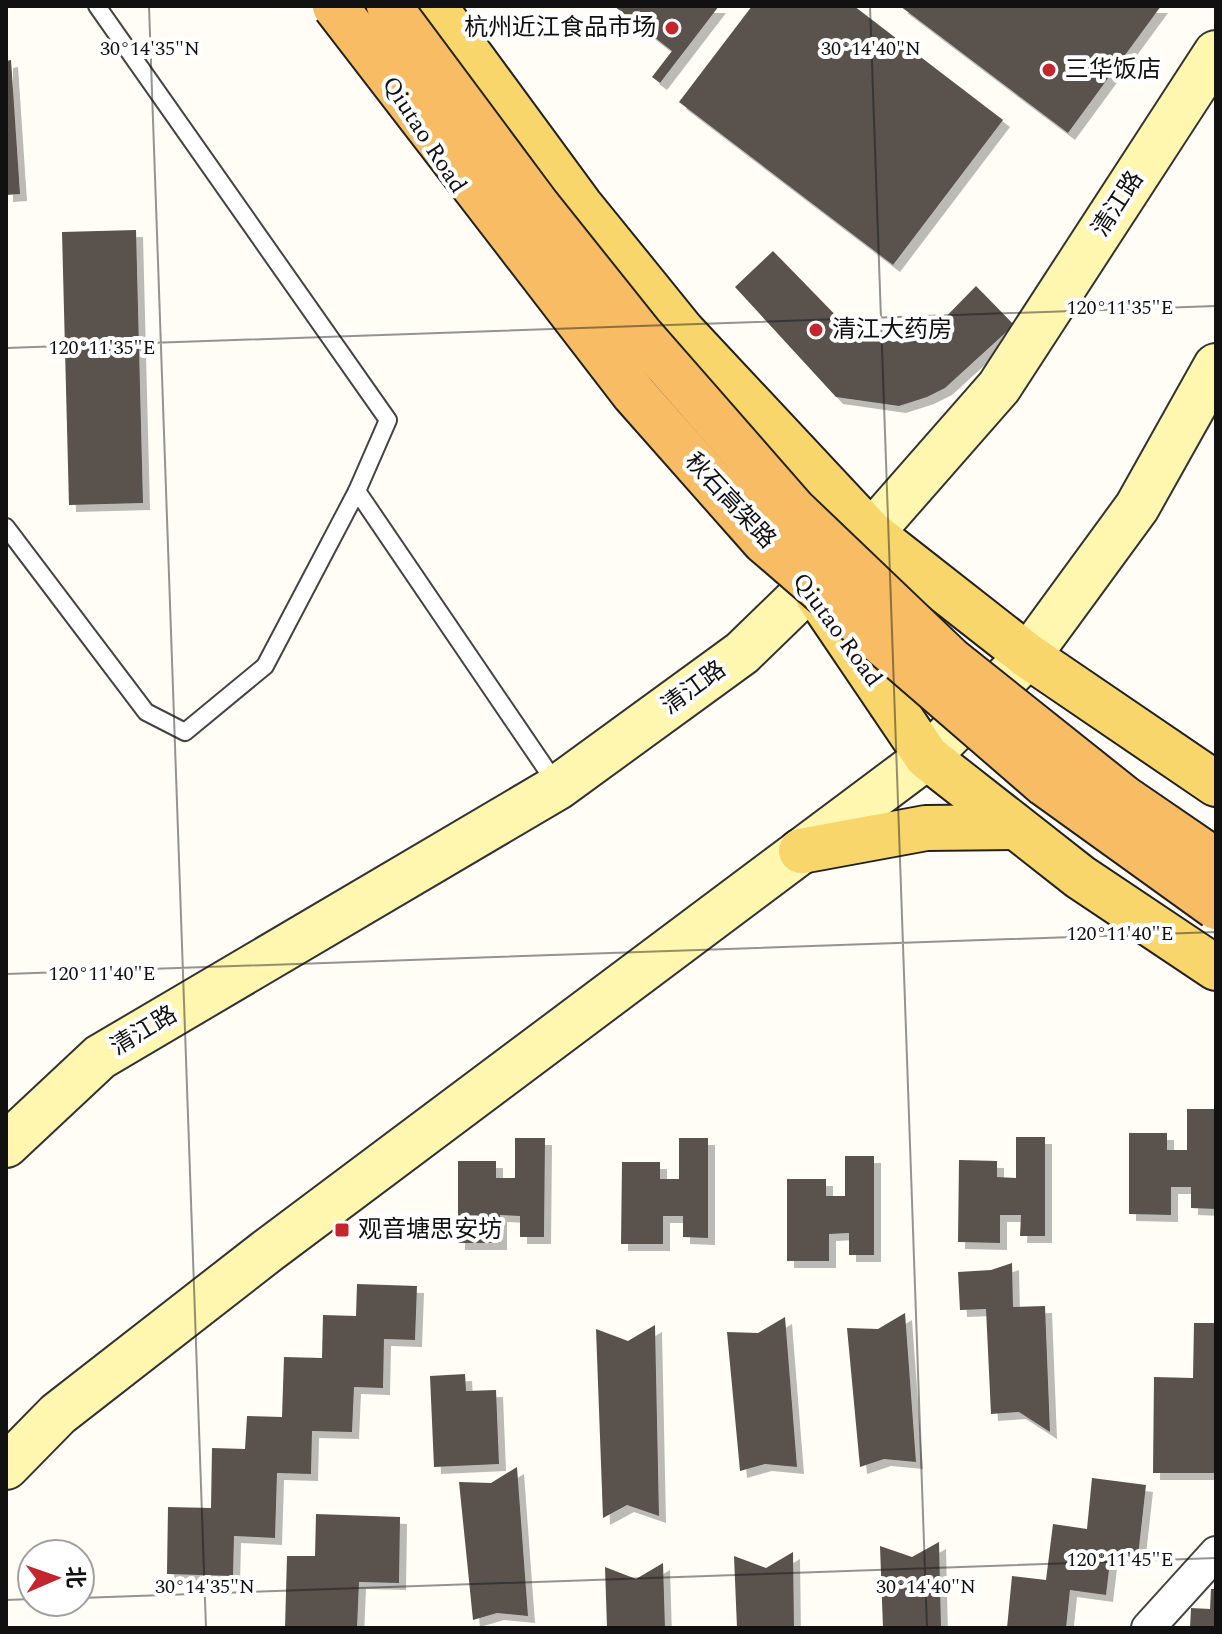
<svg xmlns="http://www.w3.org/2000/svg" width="1222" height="1634" viewBox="0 0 1222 1634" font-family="Spectral,'Noto Sans SC',serif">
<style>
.building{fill:#5a524d;filter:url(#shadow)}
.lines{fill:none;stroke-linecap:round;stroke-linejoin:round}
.service-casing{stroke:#444;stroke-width:20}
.minor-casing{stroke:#444;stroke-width:36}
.secondary-casing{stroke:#333;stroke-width:48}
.primary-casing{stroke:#222;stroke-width:48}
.service{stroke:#fff;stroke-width:16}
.minor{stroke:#fff;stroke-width:32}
.secondary{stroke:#fff6b0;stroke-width:44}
.primary{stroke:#f9d66b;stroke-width:44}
.trunk-bridge-casing{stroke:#222;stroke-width:48;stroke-linecap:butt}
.trunk-bridge{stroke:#f7bc64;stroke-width:44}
.ticks{fill:none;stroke:#111;stroke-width:2;stroke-opacity:0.45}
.poi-dot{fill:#c4262e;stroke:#fff;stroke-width:3}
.labels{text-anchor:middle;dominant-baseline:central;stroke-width:8;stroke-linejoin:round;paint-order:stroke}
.poi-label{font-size:24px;fill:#111;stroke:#fff;text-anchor:start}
.street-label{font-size:24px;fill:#111;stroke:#fff}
.ticks-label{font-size:20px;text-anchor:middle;fill:#111;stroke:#fff;stroke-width:8;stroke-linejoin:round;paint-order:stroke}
</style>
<defs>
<filter id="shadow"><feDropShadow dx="7" dy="7" stdDeviation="0" flood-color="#0004"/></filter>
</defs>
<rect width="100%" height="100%" fill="#fffdf5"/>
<g class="building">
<polygon points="614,6 719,6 660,83 652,77 672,51"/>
<polygon points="752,6 854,6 1003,120 893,265 679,102"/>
<polygon points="900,6 1161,6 1068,133"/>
<polygon points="11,60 20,194 6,195 6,61"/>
<polygon points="136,230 143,503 69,505 62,232"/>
<polygon points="773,251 846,326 893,342 929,334 976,286 1014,325 945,388 927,397 899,406 836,397 735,287"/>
<polygon points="1187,1109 1216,1109 1216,1209 1191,1208 1191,1187 1171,1187 1171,1215 1129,1214 1129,1133 1167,1133 1167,1150 1187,1150"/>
<polygon points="1016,1137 1045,1137 1045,1236 1020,1236 1021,1215 1000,1215 1000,1243 958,1242 959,1160 997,1161 997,1177 1016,1178"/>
<polygon points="515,1138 545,1138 544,1237 520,1237 520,1216 500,1215 500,1243 458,1243 458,1161 496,1161 496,1178 515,1178"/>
<polygon points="679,1138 708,1138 708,1238 683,1237 683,1216 663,1216 663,1244 621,1244 622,1162 660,1162 660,1179 679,1179"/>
<polygon points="845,1156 874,1156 874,1255 849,1255 849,1233 829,1234 829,1261 787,1261 787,1179 826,1179 826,1196 845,1196"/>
<polygon points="1012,1263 1013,1307 1045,1306 1050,1432 1019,1412 991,1414 986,1309 960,1310 958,1272 991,1270"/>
<polygon points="357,1284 417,1286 415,1340 384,1339 383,1388 354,1387 352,1432 312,1431 311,1474 277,1473 275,1538 234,1536 233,1576 167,1574 168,1507 211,1508 212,1448 245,1449 247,1416 282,1417 284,1357 322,1358 323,1315 356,1316"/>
<polygon points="905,1313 916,1462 884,1459 860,1467 847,1328 878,1329"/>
<polygon points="785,1317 797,1467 765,1464 740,1471 727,1332 758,1333"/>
<polygon points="1194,1323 1216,1323 1216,1473 1153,1473 1154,1377 1193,1378"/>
<polygon points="655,1325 659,1516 627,1505 603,1518 596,1329 628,1341"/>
<polygon points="465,1374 466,1391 496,1390 499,1464 434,1467 430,1376"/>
<polygon points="517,1467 528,1616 497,1613 473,1620 459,1482 491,1483"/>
<polygon points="1092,1478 1146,1485 1138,1556 1111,1553 1106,1595 1070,1590 1066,1628 1007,1628 1012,1576 1046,1580 1053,1524 1087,1529"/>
<polygon points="316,1514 400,1517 399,1583 359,1582 357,1628 285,1628 287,1556 315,1556"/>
<polygon points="939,1542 941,1628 883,1628 880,1546 912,1557"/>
<polygon points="793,1552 794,1628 737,1628 734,1556 766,1568"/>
<polygon points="663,1563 665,1628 607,1628 605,1567 636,1579"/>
<polygon points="1211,1589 1216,1589 1216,1628 1190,1628 1191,1608 1210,1609"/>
</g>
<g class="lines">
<g class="service-casing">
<g id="service">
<polyline points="97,6 388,420 357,491 557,785"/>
<polyline points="6,527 146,712 185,732 265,666 357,491"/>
</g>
</g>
<g class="minor-casing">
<polyline id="minor" points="1148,1628 1216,1553"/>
</g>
<g class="secondary-casing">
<g id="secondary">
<polyline points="6,1145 100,1057 558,787 742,653 811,586 871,533 999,387 1216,53"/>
<polyline points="6,1467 58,1414 266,1252 927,757 1028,656 1137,507 1216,366"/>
</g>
</g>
<g class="primary-casing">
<g id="primary">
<polyline points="434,6 580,205 683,332 871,533 1028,656 1216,784"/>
<polyline points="818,596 927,757 1080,877 1216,968"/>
<polyline points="801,851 926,828 1015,827"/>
</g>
</g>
<use href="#service" class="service"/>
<use href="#minor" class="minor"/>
<use href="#secondary" class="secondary"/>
<use href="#primary" class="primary"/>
<g class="trunk-bridge-casing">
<g id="trunk-bridge">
<polyline points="335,6 634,394 764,541 1045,784 1216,907"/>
<polyline points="389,6 537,205 640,334 794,510 951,660 1124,798 1216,861"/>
</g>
</g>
<use href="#trunk-bridge" class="trunk-bridge"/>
</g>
<path class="ticks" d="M149,6l57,1622M870,6l57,1622M6,348l1210,-42M6,974l1210,-42M80,1598l1136,-40M6,1600l26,-1"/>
<g class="poi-dot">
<circle cx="672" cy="28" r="8"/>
<circle cx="1049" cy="70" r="8"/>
<circle cx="816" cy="330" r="8"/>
<rect x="334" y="1222" width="16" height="16" rx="4"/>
</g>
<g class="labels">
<g class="poi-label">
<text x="656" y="28" text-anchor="end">杭州近江食品市场</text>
<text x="1065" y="70">三华饭店</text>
<text x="832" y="330">清江大药房</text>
<text x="358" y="1230">观音塘思安坊</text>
</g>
<g class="street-label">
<text transform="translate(424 135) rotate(57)">Qiutao Road</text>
<text transform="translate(1118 204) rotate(-57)">清江路</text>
<text transform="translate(730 501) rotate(47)">秋石高架路</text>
<text transform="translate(837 630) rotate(54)">Qiutao Road</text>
<text transform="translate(694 688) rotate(-36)">清江路</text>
<text transform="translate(144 1031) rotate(-31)">清江路</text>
</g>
</g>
<g class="ticks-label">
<text x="150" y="55">30°14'35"N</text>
<text x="871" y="55">30°14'40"N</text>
<text x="1120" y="314">120°11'35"E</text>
<text x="102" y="354">120°11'35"E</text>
<text x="1120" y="940">120°11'40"E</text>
<text x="102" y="980">120°11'40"E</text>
<text x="1120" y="1566">120°11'45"E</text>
<text x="205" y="1593">30°14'35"N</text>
<text x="926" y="1593">30°14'40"N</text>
</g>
<rect width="1222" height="1634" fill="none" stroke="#111111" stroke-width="16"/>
<g transform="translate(56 1578) rotate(88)"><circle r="38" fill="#ffffff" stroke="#a0a0a0" stroke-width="2"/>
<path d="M0-6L14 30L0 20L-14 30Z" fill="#c4262e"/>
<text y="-12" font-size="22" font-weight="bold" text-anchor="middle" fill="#111111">北</text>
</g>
</svg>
